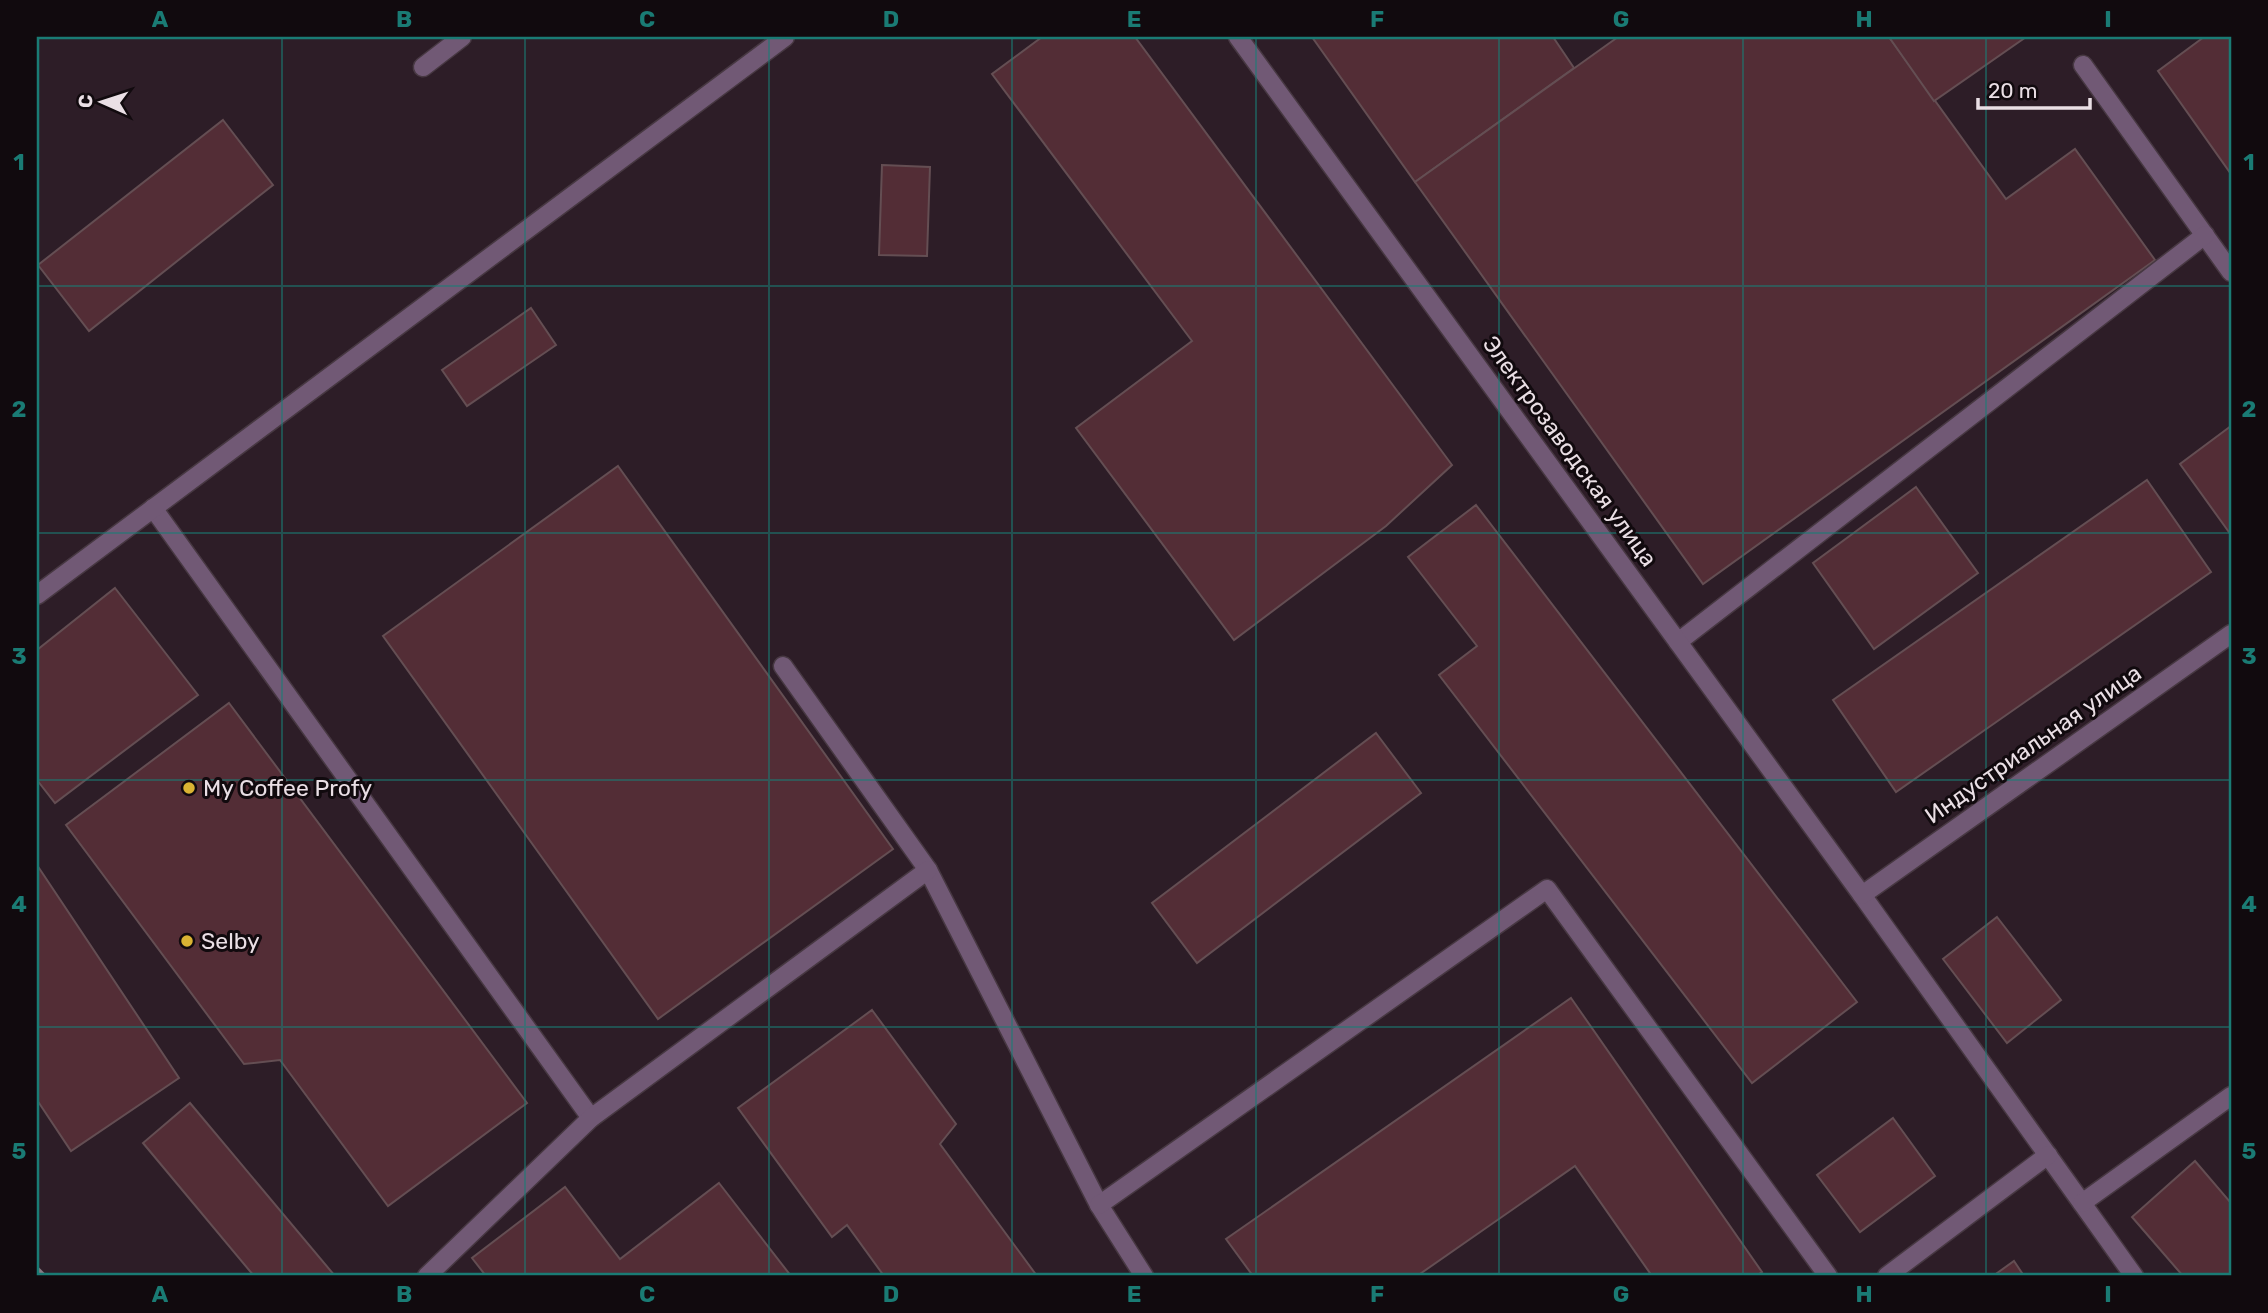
<svg xmlns="http://www.w3.org/2000/svg" width="2268" height="1313" viewBox="0 0 2268 1313" font-family="Rubik,sans-serif">
<style>
.building{fill:#532d36;stroke:#644e53;stroke-width:2}
.lines{fill:none;stroke-linecap:round;stroke-linejoin:round}
.service-casing{stroke:#473842;stroke-width:21}
.minor-casing{stroke:#473842;stroke-width:21}
.service{stroke:#715975;stroke-width:18}
.minor{stroke:#715975;stroke-width:18}
.rail{stroke:#897b83;stroke-width:5;stroke-dasharray:12 12;stroke-linecap:butt}
.grid{fill:none;stroke:#1a7b74;stroke-width:2;stroke-opacity:0.55}
.poi-dot{fill:#dab333;stroke:#110a0e;stroke-width:2.5}
.labels{text-anchor:middle;dominant-baseline:central;stroke-width:6;stroke-linejoin:round;paint-order:stroke}
.street-label{font-size:23px;fill:#eadfe5;stroke:#110a0e}
.poi-label{font-size:23px;fill:#eadfe5;stroke:#110a0e;text-anchor:start}
.neatline{fill:none;stroke:#1a7b74;stroke-width:2.5}
.grid-label{font-size:23px;text-anchor:middle;font-weight:bold;fill:#1a7b74}
</style>
<rect width="100%" height="100%" fill="#2d1d27"/>
<g class="building">
<polygon points="1042,37 1135,37 1452,465 1386,526 1234,640 1076,428 1192,341 992,74"/>
<polygon points="1312,37 1553,37 1574,68 1415,182"/>
<polygon points="1618,37 1889,37 2006,199 2075,149 2155,260 1703,584 1415,182"/>
<polygon points="1889,37 2026,37 1934,101"/>
<polygon points="2204,37 2231,37 2231,174 2158,71"/>
<polygon points="223,120 273,185 89,331 38,265"/>
<polygon points="882,165 930,167 927,256 879,255"/>
<polygon points="531,308 556,345 467,406 442,370"/>
<polygon points="2231,426 2231,535 2180,464"/>
<polygon points="618,466 893,849 658,1019 383,636"/>
<polygon points="2147,480 2211,572 1896,792 1833,700"/>
<polygon points="1916,487 1978,573 1874,649 1813,563"/>
<polygon points="1476,505 1857,1002 1752,1083 1439,675 1477,646 1408,557"/>
<polygon points="115,588 198,695 55,803 37,780 37,650"/>
<polygon points="229,703 527,1103 388,1206 280,1060 244,1064 66,825"/>
<polygon points="1376,733 1421,793 1197,963 1152,903"/>
<polygon points="37,865 179,1078 71,1151 37,1100"/>
<polygon points="1997,917 2061,1000 2007,1043 1943,959"/>
<polygon points="1571,998 1762,1272 1756,1276 1652,1276 1575,1166 1417,1276 1253,1276 1226,1239"/>
<polygon points="872,1010 956,1124 940,1144 1037,1276 884,1276 847,1225 832,1237 738,1108"/>
<polygon points="190,1103 335,1276 254,1276 143,1143"/>
<polygon points="1893,1118 1935,1176 1860,1232 1817,1175"/>
<polygon points="2195,1161 2231,1203 2231,1276 2183,1276 2132,1217"/>
<polygon points="719,1183 791,1276 486,1276 472,1258 565,1187 620,1259"/>
<polygon points="2014,1261 2024,1276 1993,1276"/>
</g>
<g class="lines">
<g class="service-casing">
<g id="service">
<polyline points="2083,65 2231,272"/>
<polyline points="423,67 462,37"/>
<polyline points="153,508 591,1118"/>
<polyline points="37,595 785,37"/>
<polyline points="1678,642 2205,235"/>
<polyline points="783,666 928,870 1099,1205 1144,1276"/>
<polyline points="1862,895 2134,1276"/>
<polyline points="2082,1203 2231,1096"/>
<polyline points="1099,1205 1547,889 1828,1276"/>
<polyline points="427,1276 591,1118 928,870"/>
<polyline points="1887,1276 2048,1155"/>
</g>
</g>
<g class="minor-casing">
<polyline id="minor" points="1238,37 1862,895 2231,634"/>
</g>
<use href="#service" class="service"/>
<use href="#minor" class="minor"/>
<polyline class="rail" points="37,1269 44,1276"/>
</g>
<path class="grid" d="M282,37v1239M525,37v1239M769,37v1239M1012,37v1239M1256,37v1239M1499,37v1239M1743,37v1239M1986,37v1239M37,286h2194M37,533h2194M37,780h2194M37,1027h2194"/>
<g class="poi-dot">
<circle cx="189" cy="788" r="7"/>
<circle cx="187" cy="941" r="7"/>
</g>
<g class="labels">
<g class="street-label">
<text transform="translate(1570 451) rotate(54)">Электрозаводская улица</text>
<text transform="translate(2033 744) rotate(-35)">Индустриальная улица</text>
</g>
<g class="poi-label">
<text x="203" y="788">My Coffee Profy</text>
<text x="201" y="941">Selby</text>
</g>
</g>
<rect width="2268" height="1313" fill="none" stroke="#110a0e" stroke-width="77"/>
<g transform="translate(102 102) rotate(273)" stroke="#110a0e" stroke-width="5" paint-order="stroke">
<path d="M0-5L12 26L0 18L-12 26Z" fill="#eadfe5"/>
<text y="-10" font-size="19" font-weight="bold" text-anchor="middle" fill="#eadfe5">С</text>
</g>
<path d="M1978 98v10h112v-10" fill="none" stroke="#eadfe5" stroke-width="3.5"/>
<text x="1988" y="98" font-size="21" fill="#eadfe5" stroke="#110a0e" stroke-width="5" paint-order="stroke">20 m</text>
<rect x="38" y="38" width="2192" height="1236" class="neatline"/>
<g class="grid-label">
<text x="160" y="27">A</text>
<text x="404" y="27">B</text>
<text x="647" y="27">C</text>
<text x="891" y="27">D</text>
<text x="1134" y="27">E</text>
<text x="1377" y="27">F</text>
<text x="1621" y="27">G</text>
<text x="1864" y="27">H</text>
<text x="2108" y="27">I</text>
<text x="19" y="170">1</text>
<text x="2249" y="170">1</text>
<text x="19" y="417">2</text>
<text x="2249" y="417">2</text>
<text x="19" y="664">3</text>
<text x="2249" y="664">3</text>
<text x="19" y="912">4</text>
<text x="2249" y="912">4</text>
<text x="19" y="1159">5</text>
<text x="2249" y="1159">5</text>
<text x="160" y="1302">A</text>
<text x="404" y="1302">B</text>
<text x="647" y="1302">C</text>
<text x="891" y="1302">D</text>
<text x="1134" y="1302">E</text>
<text x="1377" y="1302">F</text>
<text x="1621" y="1302">G</text>
<text x="1864" y="1302">H</text>
<text x="2108" y="1302">I</text>
</g>
</svg>
